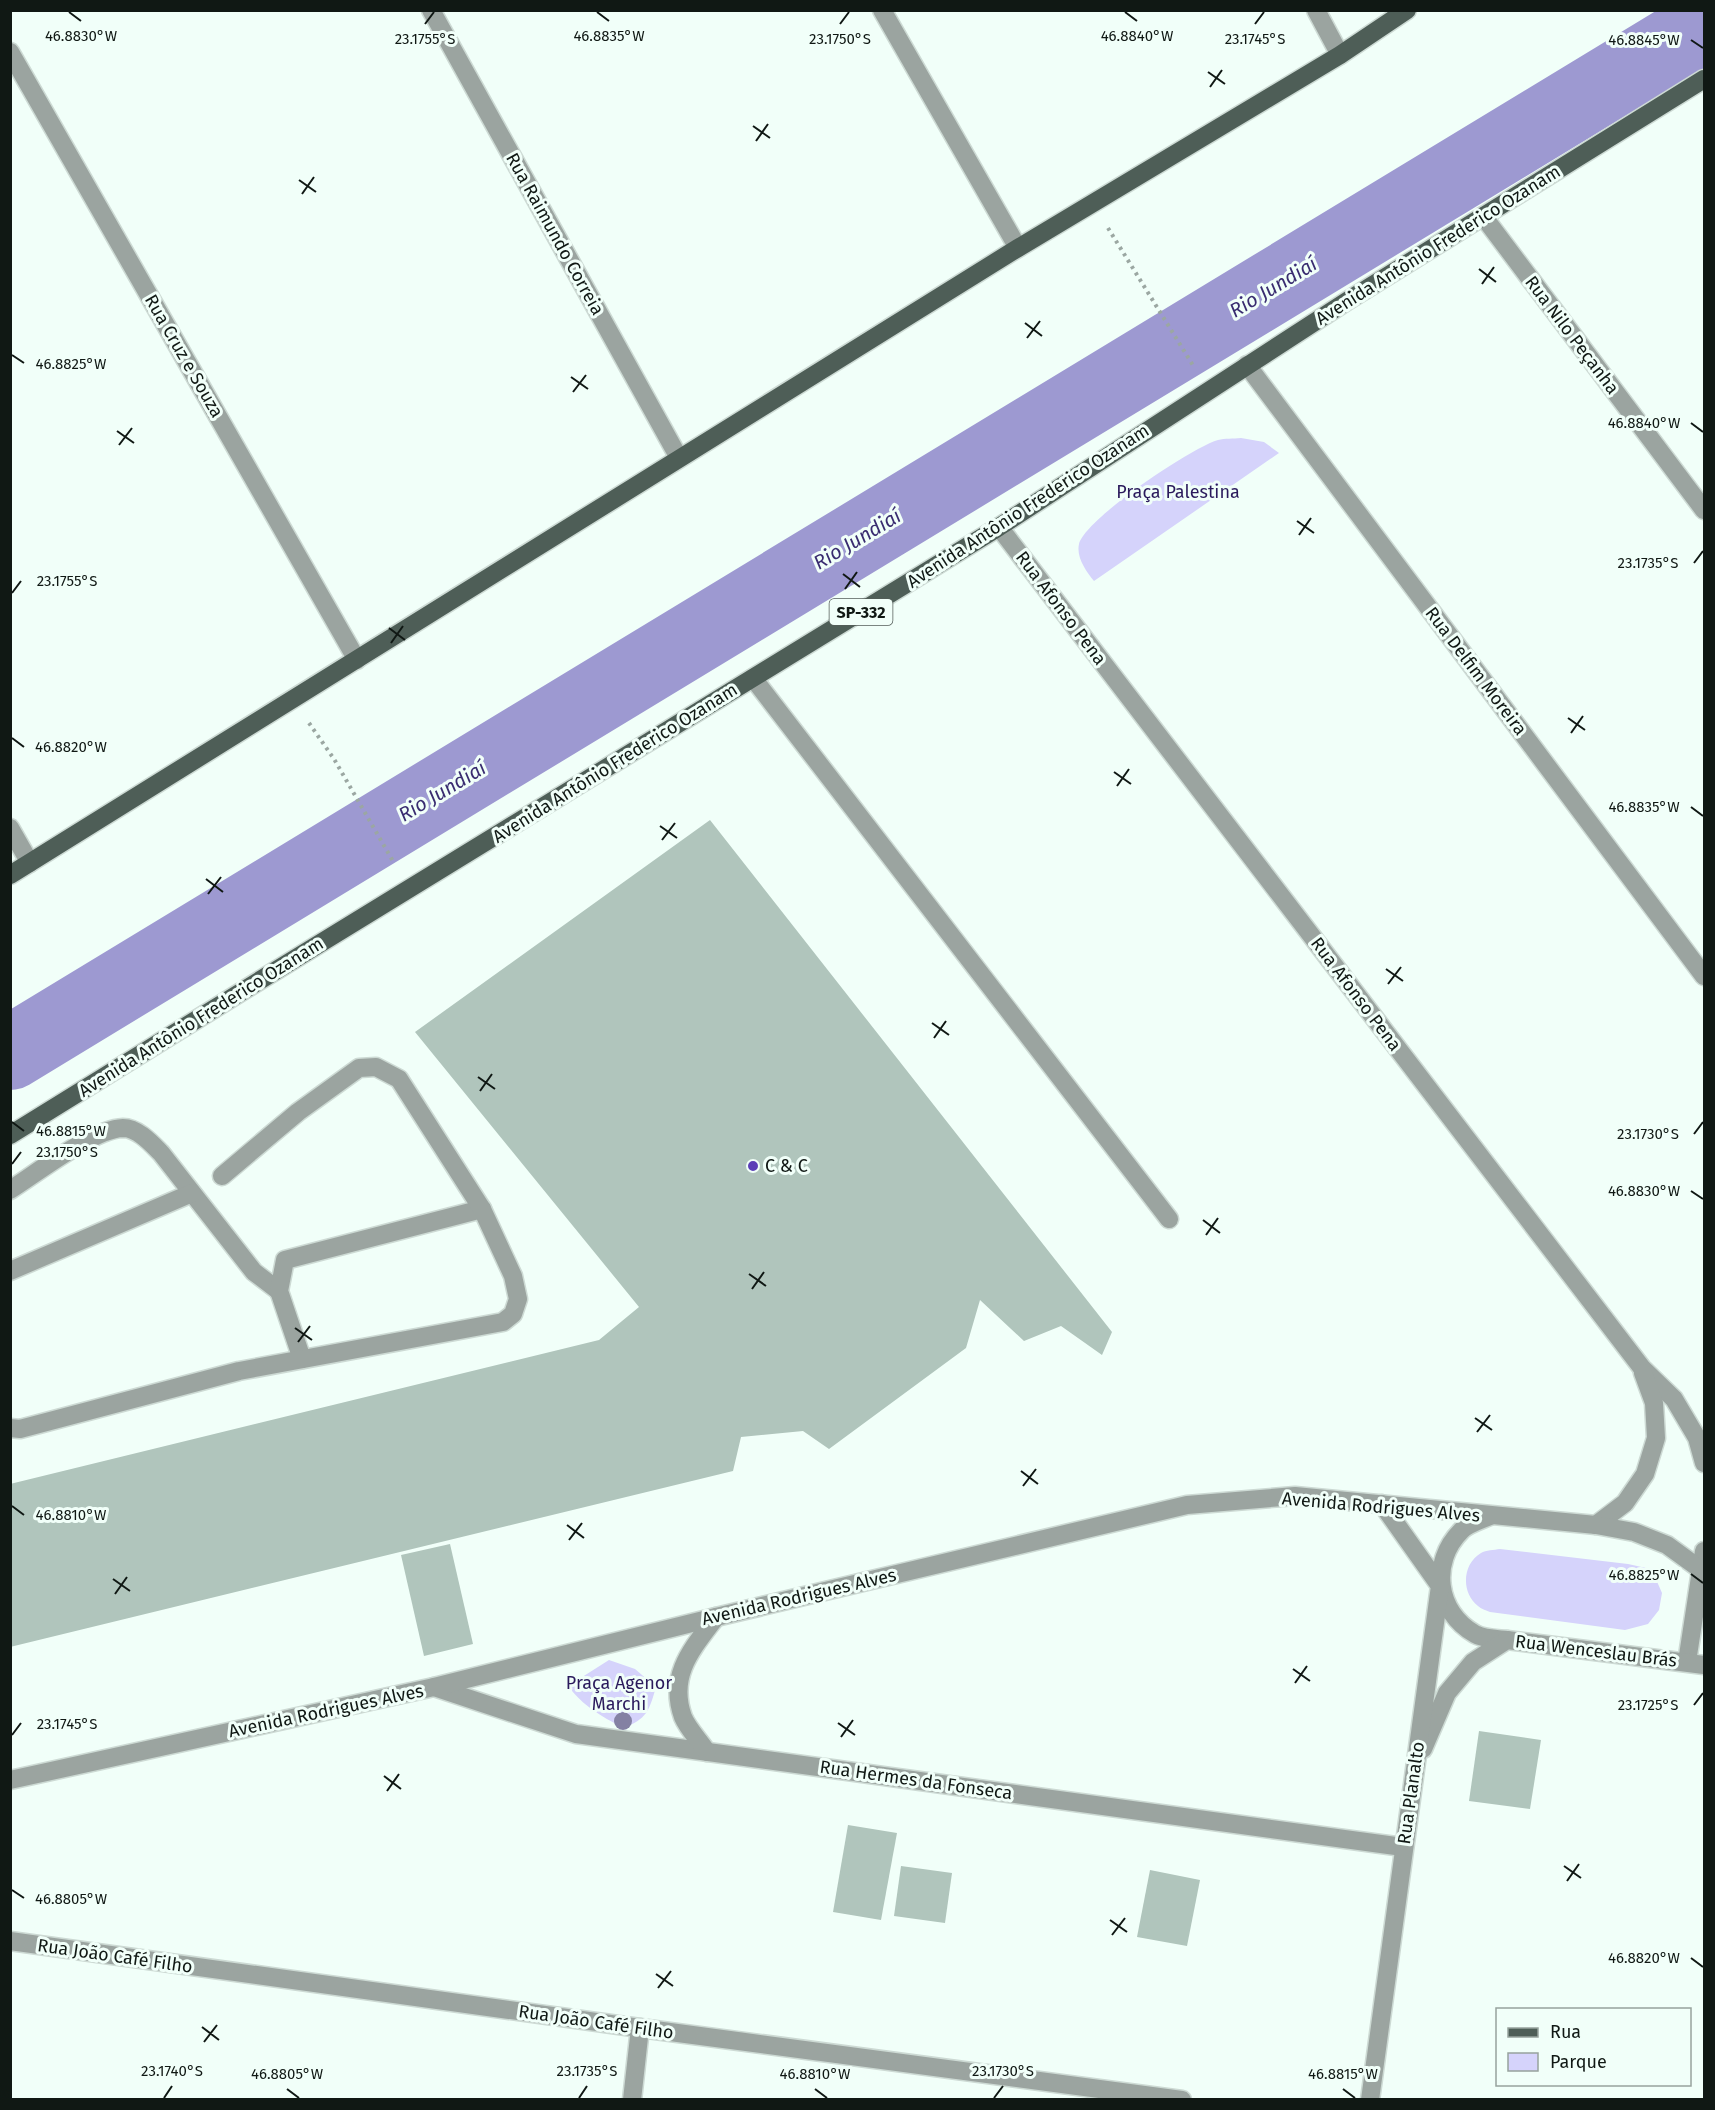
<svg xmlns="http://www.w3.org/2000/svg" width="1715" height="2110" viewBox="0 0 1715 2110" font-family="'Fira Sans',sans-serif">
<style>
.green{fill:#d5d3fb}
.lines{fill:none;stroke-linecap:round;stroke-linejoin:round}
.river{stroke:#9d99d1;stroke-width:74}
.building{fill:#b0c5bc}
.minor-casing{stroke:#cddad4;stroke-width:21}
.major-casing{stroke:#cddad4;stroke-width:21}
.path{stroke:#9ba7a2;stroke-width:4;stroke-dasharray:3 4.5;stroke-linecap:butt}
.minor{stroke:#9ba4a0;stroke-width:18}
.major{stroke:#4e5e57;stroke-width:18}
.tree{fill:#8481a3}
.ticks{fill:none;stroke:#101814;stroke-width:2}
.poi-dot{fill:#5b3fb7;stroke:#f1fff9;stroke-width:2}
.labels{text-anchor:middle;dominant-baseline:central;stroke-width:6;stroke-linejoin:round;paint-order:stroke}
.shield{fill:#f1fff9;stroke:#545d59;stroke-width:1.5}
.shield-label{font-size:16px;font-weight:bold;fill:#101814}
.street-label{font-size:18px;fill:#101814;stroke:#f1fff9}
.park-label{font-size:18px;fill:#2a1a5c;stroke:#f1fff9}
.poi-label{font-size:18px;fill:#101814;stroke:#f1fff9;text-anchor:start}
.water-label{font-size:20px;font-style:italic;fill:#392c70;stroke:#f1fff9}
.ticks-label{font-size:15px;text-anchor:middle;fill:#101814;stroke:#f1fff9;stroke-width:6;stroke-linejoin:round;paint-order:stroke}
</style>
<rect width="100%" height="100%" fill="#f1fff9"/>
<g class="green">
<path d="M1241,438l23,4 15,11 -185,128c-8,-10 -18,-24 -15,-37 7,-26 112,-96 139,-104 7,-2 15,-1 23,-2z"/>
<path d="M1500,1549l128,15 18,4 9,9 7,16 -3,17 -11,14 -23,6 -135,-18c-4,-2 -9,-3 -12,-6 -17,-13 -16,-42 3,-53 5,-3 13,-3 19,-4z"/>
<path d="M609,1660l26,9 21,18c-7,24 -9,32 -33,41 -23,-13 -39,-21 -55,-42z"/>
</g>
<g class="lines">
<polyline class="river" points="10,1053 1704,25"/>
</g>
<g class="building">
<polygon points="710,820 1112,1332 1102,1355 1061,1326 1024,1341 980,1300 966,1348 829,1449 803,1431 741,1437 733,1471 10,1647 10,1484 599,1340 639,1307 415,1032"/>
<polygon points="450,1544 473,1644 424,1656 401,1555"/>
<polygon points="1479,1731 1541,1740 1530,1809 1469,1801"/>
<polygon points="848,1825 897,1833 881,1920 833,1912"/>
<polygon points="901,1866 952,1873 945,1923 894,1916"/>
<polygon points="1150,1870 1200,1880 1187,1946 1137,1937"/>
</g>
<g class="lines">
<g class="minor-casing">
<g id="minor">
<polyline points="431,10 679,458"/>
<polyline points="882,10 1018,248"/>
<polyline points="1316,10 1340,55"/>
<polyline points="10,52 357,660"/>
<polyline points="1483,216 1704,510"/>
<polyline points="1247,365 1704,976"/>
<polyline points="999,527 1642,1368 1674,1399 1697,1438 1704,1463"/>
<polyline points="753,678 1169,1219"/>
<polyline points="10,828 30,863"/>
<path d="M10,1190c27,-17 83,-61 113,-62 15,0 29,16 38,25l93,119 25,19"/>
<polyline points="10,1271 192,1193"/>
<polyline points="302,1359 279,1291 285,1260 482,1209"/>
<polyline points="10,1428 20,1429 239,1371 503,1322 513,1314 518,1299 513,1276 482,1209 399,1079 376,1067 359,1068 298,1112 222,1176"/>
<path d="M1490,1516c-9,4 -23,8 -29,15 -31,31 -25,81 14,103 8,5 23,5 32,6"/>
<polyline points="1596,1525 1625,1503 1645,1474 1656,1438 1654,1403 1643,1373"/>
<polyline points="1687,1662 1704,1551"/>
<polyline points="434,1687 576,1734 1403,1847"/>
<polyline points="1423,1749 1447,1693 1473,1662 1507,1640 1704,1665"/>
<path d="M707,1752c-7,-11 -19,-23 -24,-35 -15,-42 9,-68 33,-100"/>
<polyline points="10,1780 434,1687 716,1617 1187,1505 1295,1496 1596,1525 1634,1532 1667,1545 1700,1569"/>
<polyline points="10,1941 640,2028 1182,2100"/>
<polyline points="632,2100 640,2028"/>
<polyline points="1370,2100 1440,1586 1382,1504"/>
</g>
</g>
<g class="major-casing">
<g id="major">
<polyline points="10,875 1018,248 1340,55 1407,10"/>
<polyline points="10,1135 262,979 999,527 1347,301 1704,79"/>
</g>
</g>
<g class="path">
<polyline points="1108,228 1194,367"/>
<polyline points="309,723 334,759 394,863"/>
</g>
<use href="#minor" class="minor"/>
<use href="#major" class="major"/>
</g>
<circle class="tree" cx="623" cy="1721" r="9"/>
<path class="ticks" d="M69,12l12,9M597,12l12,9M1125,12l12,9M425,24l9,-12M840,24l9,-12M1255,24l9,-12M1691,40l12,8M1208,72l17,12M1210,87l12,-17M753,126l17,12M756,141l12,-17M299,180l17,12M302,194l12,-17M1479,269l17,13M1482,284l12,-17M1025,323l17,13M1027,338l13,-17M12,355l12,8M571,377l17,12M573,392l13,-17M1691,423l12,9M117,431l17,12M119,445l13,-17M1297,521l17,12M1299,535l12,-17M1694,563l9,-12M843,574l17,13M845,589l12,-17M12,593l9,-12M389,628l16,12M391,643l12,-17M1568,718l17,12M1571,733l12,-17M12,738l12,9M1114,772l17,12M1117,786l12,-17M1691,807l12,9M660,826l17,12M662,840l13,-17M206,879l17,13M208,894l13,-17M1386,969l17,12M1388,984l13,-17M932,1023l17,12M934,1038l12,-17M478,1077l17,12M480,1091l12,-17M12,1122l12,9M1694,1134l9,-12M12,1164l9,-12M1691,1191l12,8M1203,1220l17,13M1206,1235l12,-17M749,1274l17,12M752,1289l12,-17M295,1328l17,12M298,1342l12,-16M1475,1418l17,12M1477,1432l13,-17M1021,1471l17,13M1023,1486l13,-17M12,1506l12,9M567,1525l17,13M569,1540l13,-17M1691,1574l12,9M113,1579l17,12M115,1594l12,-17M1293,1669l17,12M1295,1683l12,-17M1694,1705l9,-12M838,1723l17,12M12,1735l9,-12M841,1737l12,-17M384,1776l17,13M387,1791l12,-17M1564,1866l17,12M1567,1881l12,-17M12,1890l12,8M1110,1920l17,12M1112,1935l13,-17M1691,1958l12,9M656,1974l17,12M658,1988l13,-17M202,2027l17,13M204,2042l13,-17M287,2089l12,9M815,2089l12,9M1343,2089l12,9M164,2098l8,-12M579,2098l8,-12M994,2098l9,-12"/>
<circle class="poi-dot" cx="753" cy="1166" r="6"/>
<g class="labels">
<rect class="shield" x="829.5" y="599" width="63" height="26" rx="4.5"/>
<g class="shield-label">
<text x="861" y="612">SP-332</text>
</g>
<g class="street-label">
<text transform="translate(555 234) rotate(61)">Rua Raimundo Correia</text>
<text transform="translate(1438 245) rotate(-32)">Avenida Antônio Frederico Ozanam</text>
<text transform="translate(1572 335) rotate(53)">Rua Nilo Peçanha</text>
<text transform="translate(184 356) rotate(60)">Rua Cruz e Souza</text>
<text transform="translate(1028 506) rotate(-33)">Avenida Antônio Frederico Ozanam</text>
<text transform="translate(1061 608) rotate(53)">Rua Afonso Pena</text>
<text transform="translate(1476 671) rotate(53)">Rua Delfim Moreira</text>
<text transform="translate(615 763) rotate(-32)">Avenida Antônio Frederico Ozanam</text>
<text transform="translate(1356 994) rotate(53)">Rua Afonso Pena</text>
<text transform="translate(201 1017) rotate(-32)">Avenida Antônio Frederico Ozanam</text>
<text transform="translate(1381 1507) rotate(5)">Avenida Rodrigues Alves</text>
<text transform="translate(799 1597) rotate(-13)">Avenida Rodrigues Alves</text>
<text transform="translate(1596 1651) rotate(7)">Rua Wenceslau Brás</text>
<text transform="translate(326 1711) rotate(-12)">Avenida Rodrigues Alves</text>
<text transform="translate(916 1780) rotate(8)">Rua Hermes da Fonseca</text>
<text transform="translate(1411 1793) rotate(-82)">Rua Planalto</text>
<text transform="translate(115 1956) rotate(8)">Rua João Café Filho</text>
<text transform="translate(596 2022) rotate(8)">Rua João Café Filho</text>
</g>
<g class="park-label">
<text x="1178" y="492">Praça Palestina</text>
<text x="619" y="1683">Praça Agenor<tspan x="619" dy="21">Marchi</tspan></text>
</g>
<g class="poi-label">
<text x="765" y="1166">C &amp; C</text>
</g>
<g class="water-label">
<text transform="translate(1273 287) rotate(-31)">Rio Jundiaí</text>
<text transform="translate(857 539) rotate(-31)">Rio Jundiaí</text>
<text transform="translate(442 791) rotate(-31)">Rio Jundiaí</text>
</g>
</g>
<g class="ticks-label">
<text x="81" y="41">46.8830°W</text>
<text x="1137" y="41">46.8840°W</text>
<text x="609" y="41">46.8835°W</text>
<text x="425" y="44">23.1755°S</text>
<text x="840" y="44">23.1750°S</text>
<text x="1255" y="44">23.1745°S</text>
<text x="1644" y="45">46.8845°W</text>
<text x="71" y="369">46.8825°W</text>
<text x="1644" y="428">46.8840°W</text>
<text x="1648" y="568">23.1735°S</text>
<text x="67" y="586">23.1755°S</text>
<text x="71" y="752">46.8820°W</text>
<text x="1644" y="812">46.8835°W</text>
<text x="71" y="1136">46.8815°W</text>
<text x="1648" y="1139">23.1730°S</text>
<text x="67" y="1157">23.1750°S</text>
<text x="1644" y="1196">46.8830°W</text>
<text x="71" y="1520">46.8810°W</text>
<text x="1644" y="1580">46.8825°W</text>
<text x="1648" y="1710">23.1725°S</text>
<text x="67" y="1729">23.1745°S</text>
<text x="71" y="1904">46.8805°W</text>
<text x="1644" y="1963">46.8820°W</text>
<text x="172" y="2076">23.1740°S</text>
<text x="587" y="2076">23.1735°S</text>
<text x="1003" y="2076">23.1730°S</text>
<text x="287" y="2079">46.8805°W</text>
<text x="815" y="2079">46.8810°W</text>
<text x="1343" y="2079">46.8815°W</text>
</g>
<rect width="1715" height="2110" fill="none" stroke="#101814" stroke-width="24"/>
<rect x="1496" y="2008" width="195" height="78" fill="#f1fff9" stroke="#97a39d" stroke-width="1.5"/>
<rect x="1508" y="2028" width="30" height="9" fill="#4e5e57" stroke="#97a39d" stroke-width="1.5"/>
<text x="1550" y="2038" font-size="18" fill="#101814">Rua</text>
<rect x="1508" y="2053" width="30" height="18" fill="#d5d3fb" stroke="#97a39d" stroke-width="1.5"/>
<text x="1550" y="2068" font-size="18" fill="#101814">Parque</text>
</svg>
